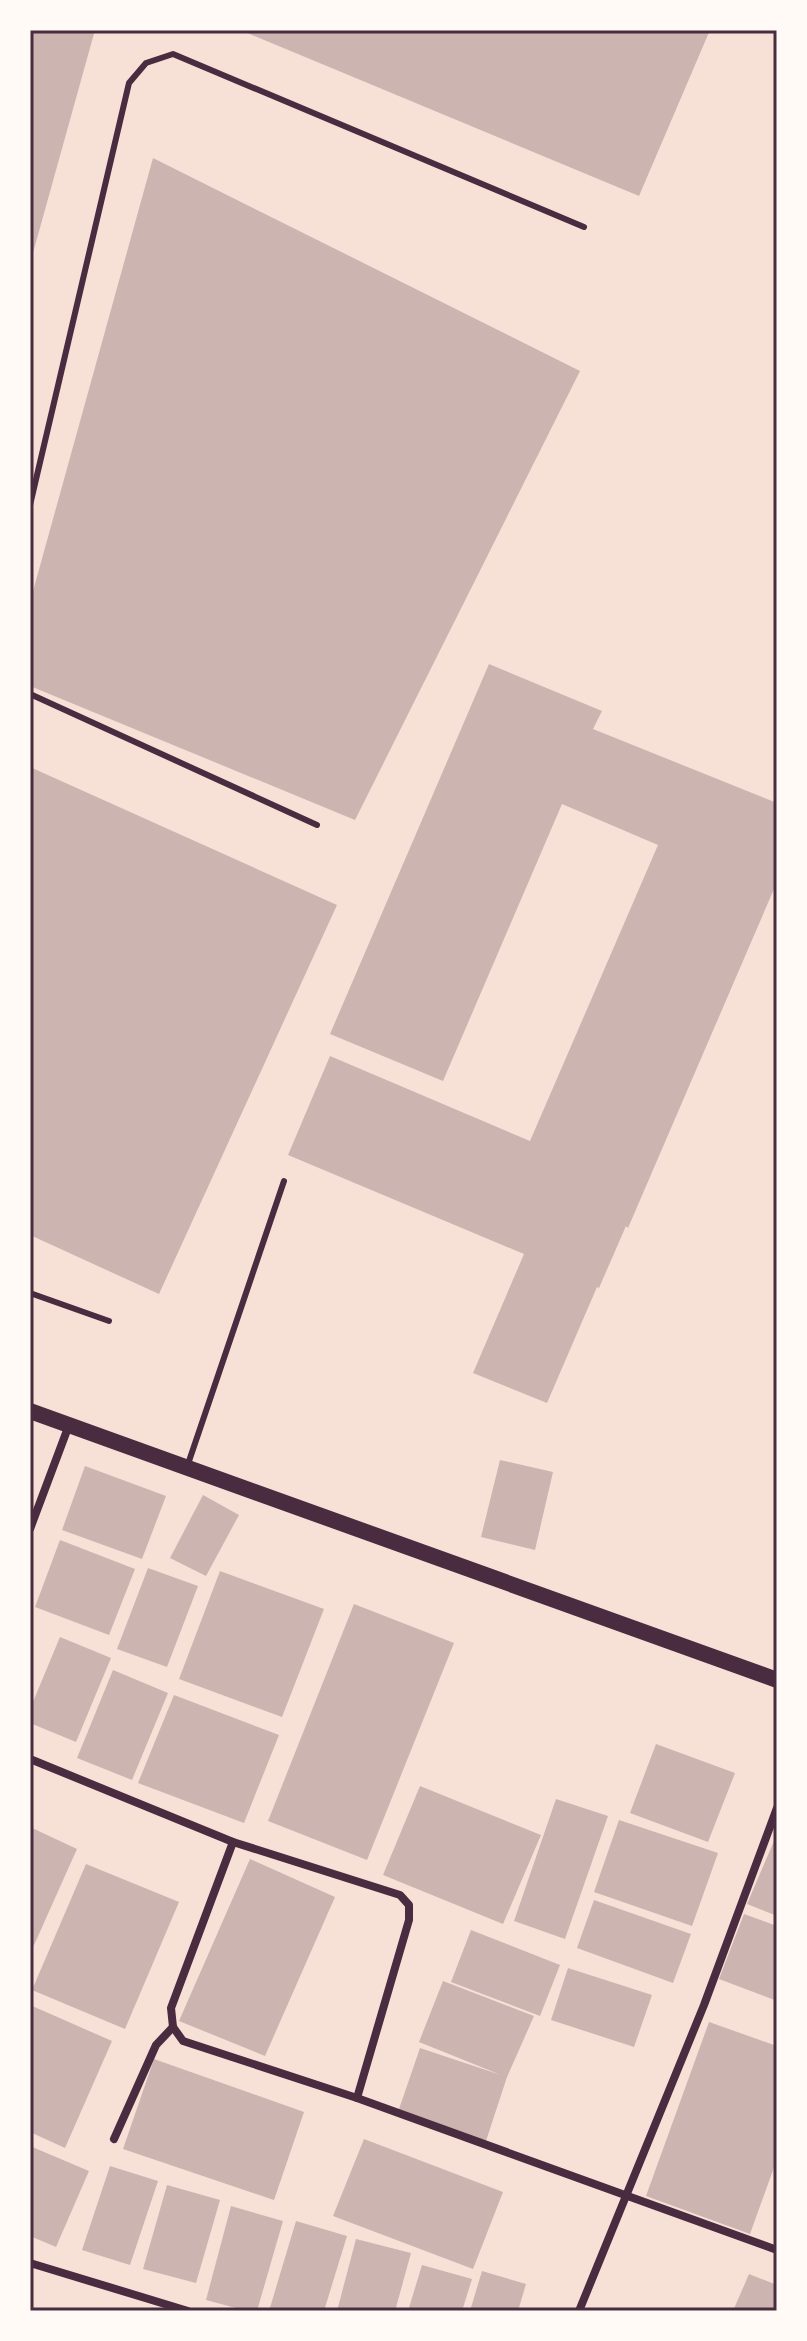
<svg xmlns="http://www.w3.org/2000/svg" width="807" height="2341" font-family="'Titillium Web',sans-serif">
<rect width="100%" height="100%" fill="#f7e1d7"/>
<g fill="#ccb4b1">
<polygon points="30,30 95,30 31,260 30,260"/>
<polygon points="240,30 710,30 639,196"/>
<polygon points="153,158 580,371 355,820 30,686 30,602"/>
<polygon points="489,664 602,711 593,729 777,803 777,882 628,1228 626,1226 599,1288 597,1287 547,1403 473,1373 524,1254 288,1155 330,1056 530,1141 658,845 562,804 443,1081 330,1034"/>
<polygon points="30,767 337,905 159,1294 30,1235"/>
<polygon points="500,1460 553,1472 535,1550 481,1537"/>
<polygon points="85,1466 166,1496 142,1559 62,1530"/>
<polygon points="203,1495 239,1515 206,1576 170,1558"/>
<polygon points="60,1540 135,1569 109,1635 35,1607"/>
<polygon points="148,1568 198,1586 167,1667 117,1649"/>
<polygon points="220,1571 324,1609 282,1717 179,1679"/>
<polygon points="354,1604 454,1643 367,1860 268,1821"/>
<polygon points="60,1637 111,1658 76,1742 30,1723 30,1709"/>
<polygon points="113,1670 168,1693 132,1780 77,1758"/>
<polygon points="174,1695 279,1735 244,1823 138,1783"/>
<polygon points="656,1744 735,1773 708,1842 630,1813"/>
<polygon points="420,1786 541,1835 503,1924 383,1875"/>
<polygon points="556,1799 608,1816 565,1939 514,1921"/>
<polygon points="619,1820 718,1853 692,1926 594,1892"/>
<polygon points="30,1827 77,1849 30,1954"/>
<polygon points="777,1834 777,1916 747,1904"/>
<polygon points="250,1859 335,1897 265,2056 179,2021"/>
<polygon points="86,1864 179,1902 125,2029 32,1990"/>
<polygon points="594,1900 691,1934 673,1983 577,1948"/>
<polygon points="744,1914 777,1926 777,2001 719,1979"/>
<polygon points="471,1930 560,1965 540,2016 451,1982"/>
<polygon points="568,1968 652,1995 634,2047 551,2020"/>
<polygon points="443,1981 534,2016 507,2077 486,2141 398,2112 420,2048 501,2075 419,2042"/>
<polygon points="30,2005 112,2041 65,2148 30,2132"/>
<polygon points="709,2022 777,2046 777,2159 750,2234 646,2196"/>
<polygon points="154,2059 304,2112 274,2200 123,2149"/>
<polygon points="364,2139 503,2192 473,2269 333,2216"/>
<polygon points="30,2146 89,2171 56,2247 30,2236"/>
<polygon points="110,2166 158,2181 130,2265 82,2250"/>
<polygon points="167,2185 220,2200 196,2283 143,2269"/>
<polygon points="231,2206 283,2221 257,2311 247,2311 206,2300"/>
<polygon points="296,2221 347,2236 324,2311 269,2311"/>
<polygon points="356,2239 411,2253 395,2311 337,2311"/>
<polygon points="422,2265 472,2279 462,2311 408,2311"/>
<polygon points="482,2271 526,2284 518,2311 470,2311"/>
<polygon points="749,2274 777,2285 777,2311 733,2311"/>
</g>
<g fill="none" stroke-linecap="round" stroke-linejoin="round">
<g stroke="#4a2c40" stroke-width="6">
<polyline points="30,505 129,83 146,63 173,54 584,227"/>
<polyline points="30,694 317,825"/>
<polyline points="30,1293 109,1321"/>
<polyline points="187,1467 284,1181"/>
</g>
<g stroke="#4a2c40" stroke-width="8">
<polyline points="30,1529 69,1425"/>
<polyline points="30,1759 233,1842 400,1895 409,1905 409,1920 357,2098"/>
<polyline points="233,1842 171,2008 173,2027 183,2041 357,2098 777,2250"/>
<polyline points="114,2139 156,2045 173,2027"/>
<polyline points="30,2263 188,2311"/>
<polyline points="579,2311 704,2005 777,1808"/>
</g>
<polyline stroke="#4a2c40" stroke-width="16" points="30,1411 777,1680"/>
</g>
<rect width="807" height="2341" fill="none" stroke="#fffaf5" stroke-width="64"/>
<rect x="32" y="32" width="743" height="2277" fill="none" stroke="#4a2c40" stroke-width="3"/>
</svg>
